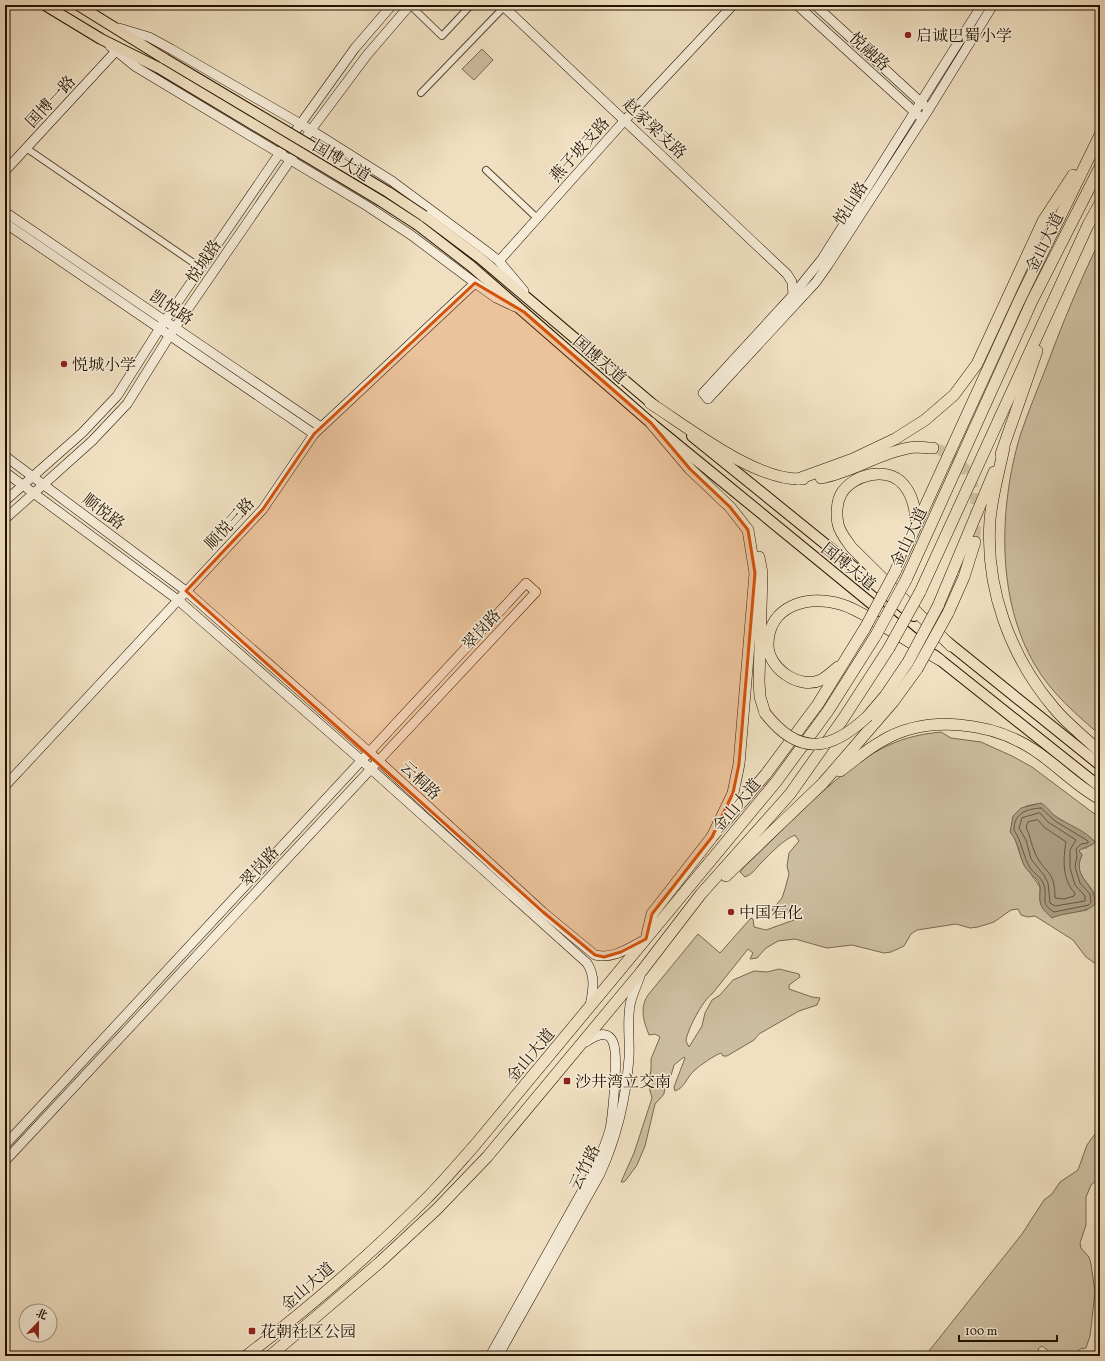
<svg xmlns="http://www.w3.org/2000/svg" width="1105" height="1361" font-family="Vollkorn,'Noto Serif SC',serif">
<rect width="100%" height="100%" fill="#f0e0c1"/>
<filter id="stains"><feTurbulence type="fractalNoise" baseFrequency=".005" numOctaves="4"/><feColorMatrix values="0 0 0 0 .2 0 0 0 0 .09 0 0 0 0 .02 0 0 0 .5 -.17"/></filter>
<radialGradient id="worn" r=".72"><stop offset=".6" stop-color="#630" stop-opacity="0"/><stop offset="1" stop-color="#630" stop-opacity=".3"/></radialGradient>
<g fill="#cdbda0" stroke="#786850" fill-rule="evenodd">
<polygon points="482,49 493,60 474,80 462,69"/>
<path d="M1100,240V735C1076,714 1051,693 1035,665C996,599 999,507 1020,436C1028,412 1038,388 1047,365C1063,322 1080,281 1100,240Z"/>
<path d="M941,732L951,738L981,742L1012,756L1032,767L1100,818V967L1086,957L1073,940L1035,916L1028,917L1021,915L1018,909L1011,910L994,922L978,927L970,928L956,924L917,930L911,934L904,946L891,952L884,953L852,945L827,948L795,939L778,941L766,948L757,958L750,959L753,953L748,949L712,994C703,1000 687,1030 686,1041L689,1047L702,1026L705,1013L712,1000L720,995L733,980L754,971L767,972L779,969L799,974L800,977L789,985V989L812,997L820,998L817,1005L799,1011L759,1034L754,1040L727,1056H723L721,1053C715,1055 700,1065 695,1070C687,1076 685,1088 675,1091L674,1087L685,1058L684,1057L674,1065L670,1079L665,1085L664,1094L655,1104L645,1146L637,1165L626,1180L624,1182H621L634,1153L652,1098L648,1083L651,1070V1059L660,1037L655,1034L649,1035C644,1022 639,1009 648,995L698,934L720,953L751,918L753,919L754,927L766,930L794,920L796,913L790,909L778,915L772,910L782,898L785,889L789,874L787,866L789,853L799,841L795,835C783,840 771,853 761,863C756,868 753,874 745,877L740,872L745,866C784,829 833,775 879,750C899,739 919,734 941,732ZM1036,804L1079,831L1087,848H1082L1079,851L1082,855C1073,873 1086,879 1094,893L1087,910L1061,914L1048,913L1043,908L1040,901V887L1023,863L1014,836L1026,806Z"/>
<polygon points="1100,1127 1100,1177 1091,1185 1086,1197 1086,1225 1080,1243 1081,1248 1089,1257 1091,1264 1095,1292 1090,1336 1086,1348 1080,1349 1073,1356 1055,1356 1042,1346 1038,1349 1042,1356 925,1356 1022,1234 1044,1200 1052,1194 1060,1182 1078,1170 1087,1145"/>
</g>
<path fill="#ab9a7f" stroke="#75644c" d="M1041,803C1048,807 1050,812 1055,816C1068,825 1085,830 1095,842C1090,848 1084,846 1079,851L1082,855C1071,878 1096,883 1095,904C1089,913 1064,912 1052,918C1047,913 1040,908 1040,900C1039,896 1041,891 1040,887C1039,879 1030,874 1025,867C1019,856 1019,842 1010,832L1013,816L1021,808Z"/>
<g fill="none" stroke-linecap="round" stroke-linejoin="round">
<g stroke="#685640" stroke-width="1">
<path d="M1041,808L1055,821L1088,841V843L1081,844L1076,849L1077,856L1075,867L1080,883L1090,894L1091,902L1089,905L1054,912C1039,903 1048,898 1044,885C1041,877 1035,874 1030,868C1023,856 1022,842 1014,830C1014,813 1026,809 1041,808Z"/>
<polygon points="1040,813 1048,822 1076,840 1070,850 1070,868 1075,885 1085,896 1085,901 1055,906 1050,903 1048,883 1044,875 1031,859 1026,840 1019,828 1022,818"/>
<path d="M1038,820L1044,827L1066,842C1063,859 1062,880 1075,893L1074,896L1064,899L1055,898C1055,869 1045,875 1035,853C1031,844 1030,835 1026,827L1028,822Z"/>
</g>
<polyline stroke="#d1c1a4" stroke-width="11" stroke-dasharray="11 5.5" stroke-linecap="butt" points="933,448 949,453 965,469 976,493 975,542"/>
<defs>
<g id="street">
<polyline points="410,5 442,36 471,5"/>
<polyline points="421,93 504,7"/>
<polyline points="26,148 201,268"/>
<polyline points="486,170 537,218"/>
</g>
<g id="secondary">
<polyline points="502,5 787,274 792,282 793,295"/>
<polyline points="797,5 919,116"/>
<polyline points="815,5 925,106"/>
<polyline points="982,5 822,259 793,295 703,393 708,399 816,282 828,265 929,109 993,5"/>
<polyline points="119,28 149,37 171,49 311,130 392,181 485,250 499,261 524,291"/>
<polyline points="110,46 136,67 367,206 411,235 475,283 496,298 515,307"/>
<polyline points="5,171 116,51"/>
<polyline points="5,212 321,427"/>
<polyline points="5,223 314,434"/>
<polyline points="499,261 625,120 733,5"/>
<path d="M5,456L186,591L368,751L543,912L595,955C613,959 627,949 642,941"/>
<path d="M5,472L178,600L361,760L587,963C596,977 593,990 590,1006"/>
<polyline points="5,501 82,433 117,396 160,328 279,154 355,48 392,5"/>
<polyline points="5,519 92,441 127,404 170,335 311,130 367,55 410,5"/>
<polyline points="5,786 263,509 314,434 475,283"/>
<polyline points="5,1145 526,583 536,592 5,1161"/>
<path d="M490,1356L594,1170C600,1157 606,1144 610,1129C613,1113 614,1096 615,1080C616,1058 620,1018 586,1042"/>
<path d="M498,1356L600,1174C617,1137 626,1098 629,1058C630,1040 627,1022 630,1005C632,995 637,985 640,976"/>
</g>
<g id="primary">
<polyline points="45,5 101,39 159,68"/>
<polyline points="78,5 165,59"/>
<polyline points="424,216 480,258 656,407"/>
<polyline points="418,225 471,266 651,423 922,645"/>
<polyline points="692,436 914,616"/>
<polyline points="946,641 1100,765"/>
<polyline points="934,655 1100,787"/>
</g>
<g id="highway">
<path d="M650,403C689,428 757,482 803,479"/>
<polyline points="651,423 690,469 730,507 748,530 755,573 739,764 733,793 712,837"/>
<path d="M1004,448C999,472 992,496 990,520C985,588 1010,656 1054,708C1067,724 1085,737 1100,752"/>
<polyline points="1001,454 1037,351"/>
<path d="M821,478C853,472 883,451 915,447C920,447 927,448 933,448"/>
<polyline points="798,479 853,459 895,439 925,420 954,395 977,364 1043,221 1073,175"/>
<path d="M917,524C915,510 913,495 903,484C887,466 853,474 841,494C837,502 836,514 838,524C840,533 846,540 852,548L951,646"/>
<polyline points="759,557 762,573 759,681 760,697 765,713"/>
<polyline points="895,572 1019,301 1100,135"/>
<polyline points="906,580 1032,301 1100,167"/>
<polyline points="920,592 1088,225 1100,203"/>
<polyline points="938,606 994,472"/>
<polyline points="948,613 964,577 975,542"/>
<path d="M838,667C833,671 827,677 821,680C799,690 768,668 768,645C768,606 808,594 840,604C855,608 869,618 883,626C902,637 921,649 940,660"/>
<polyline points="868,716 885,696 908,662"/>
<path d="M840,771C854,761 867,749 882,741C927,714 992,722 1034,750C1057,765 1076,786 1100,799"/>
<polyline points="726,876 823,783 893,702 917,669"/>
<polyline points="647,935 652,914 712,837 766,774 818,704 865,628"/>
<path d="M246,1356C309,1308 370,1255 426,1199C443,1182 459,1163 475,1145L776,782L828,711L876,635"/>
<polyline points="270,1356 379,1263 437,1209 487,1157 641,972 701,894 790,794 843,719 889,648"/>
</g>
</defs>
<use href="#street" stroke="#574630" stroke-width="8"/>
<use href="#secondary" stroke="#241200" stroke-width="10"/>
<use href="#primary" stroke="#241200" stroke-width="12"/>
<use href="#highway" stroke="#241200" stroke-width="12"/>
<use href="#street" stroke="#f5ebd7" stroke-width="6"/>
<use href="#secondary" stroke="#f5ebd7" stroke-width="9"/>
<use href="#primary" stroke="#f0e0c1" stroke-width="10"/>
<use href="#highway" stroke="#f0e0c1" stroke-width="11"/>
<defs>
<g id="primary-bridge">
<polyline points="165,59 388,192 424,216"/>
<polyline points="159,68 381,201 418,225"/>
</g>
<g id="highway-bridge">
<polyline points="865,628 895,572"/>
<polyline points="876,635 906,580"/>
<polyline points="889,648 920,592"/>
<polyline points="908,662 938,606"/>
<polyline points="917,669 948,613"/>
<path d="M765,713C799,757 831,751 868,716"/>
</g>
</defs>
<use href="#primary-bridge" stroke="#241200" stroke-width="12" stroke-linecap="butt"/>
<use href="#highway-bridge" stroke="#241200" stroke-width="12" stroke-linecap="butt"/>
<use href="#primary-bridge" stroke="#f0e0c1" stroke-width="10"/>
<use href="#highway-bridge" stroke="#f0e0c1" stroke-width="11"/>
</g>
<path fill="#d4520b" fill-opacity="0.2" stroke="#d4520b" stroke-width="3" stroke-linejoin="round" d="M475,283L524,312L651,423L690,469L730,507L748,530L755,573L739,764L733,793L712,837L652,914L646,939L621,952L604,957L595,955L543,912L186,591L263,509L314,434Z"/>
<g fill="#8f2418" stroke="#f5ebd7" stroke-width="1.5">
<circle cx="908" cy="35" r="4"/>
<circle cx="64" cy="364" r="4"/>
<circle cx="731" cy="912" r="4"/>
<rect x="563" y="1077" width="8" height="8" rx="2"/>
<rect x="248" y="1327" width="8" height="8" rx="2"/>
</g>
<g text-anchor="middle" stroke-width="3" stroke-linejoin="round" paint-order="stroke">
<g font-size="16" fill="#241200" stroke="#f5ebd7" text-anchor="start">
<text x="916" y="41">启诚巴蜀小学</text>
<text x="72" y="370">悦城小学</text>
<text x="739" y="918">中国石化</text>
<text x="575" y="1087">沙井湾立交南</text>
<text x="260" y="1337">花朝社区公园</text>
</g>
<g font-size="16" fill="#241200" stroke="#f5ebd7">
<text transform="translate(870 51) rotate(43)" y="6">悦融路</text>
<text transform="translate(50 101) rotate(-47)" y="6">国博一路</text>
<text transform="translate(655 128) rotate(43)" y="6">赵家梁支路</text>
<text transform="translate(579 149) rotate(-48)" y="6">燕子坡支路</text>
<text transform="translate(342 160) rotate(31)" y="6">国博大道</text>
<text transform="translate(850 203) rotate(-57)" y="6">悦山路</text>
<text transform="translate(1044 242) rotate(-64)" y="6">金山大道</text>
<text transform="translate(203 261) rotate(-56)" y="6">悦城路</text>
<text transform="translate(172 307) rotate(34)" y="6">凯悦路</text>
<text transform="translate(600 359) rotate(41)" y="6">国博大道</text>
<text transform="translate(104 511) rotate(37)" y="6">顺悦路</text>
<text transform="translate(229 523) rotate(-47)" y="6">顺悦三路</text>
<text transform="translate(908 537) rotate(-65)" y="6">金山大道</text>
<text transform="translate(849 566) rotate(39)" y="6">国博大道</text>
<text transform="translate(481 629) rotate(-47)" y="6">翠岗路</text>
<text transform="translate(421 780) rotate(43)" y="6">云桐路</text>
<text transform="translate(736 805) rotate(-50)" y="6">金山大道</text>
<text transform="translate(259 866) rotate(-47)" y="6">翠岗路</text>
<text transform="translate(530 1055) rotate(-50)" y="6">金山大道</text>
<text transform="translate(584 1167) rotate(-64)" y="6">云竹路</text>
<text transform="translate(307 1286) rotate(-41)" y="6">金山大道</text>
</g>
</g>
<rect width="1105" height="1361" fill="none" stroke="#f0e0c1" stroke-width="20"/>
<rect x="6" y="6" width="1093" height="1349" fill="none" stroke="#241200" stroke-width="2"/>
<rect x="10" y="10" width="1085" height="1341" fill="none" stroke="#241200"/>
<g transform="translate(38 1323) rotate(22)"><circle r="19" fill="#f5ebd7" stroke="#a19481"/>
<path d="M0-3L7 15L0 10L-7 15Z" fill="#8f2418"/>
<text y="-6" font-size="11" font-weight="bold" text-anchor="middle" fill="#241200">北</text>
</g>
<path d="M959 1335v6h98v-6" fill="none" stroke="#241200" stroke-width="2"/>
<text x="965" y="1335" font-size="12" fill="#241200" stroke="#f5ebd7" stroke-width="3" paint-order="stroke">100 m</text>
<rect width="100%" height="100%" filter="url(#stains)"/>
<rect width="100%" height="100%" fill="url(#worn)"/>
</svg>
